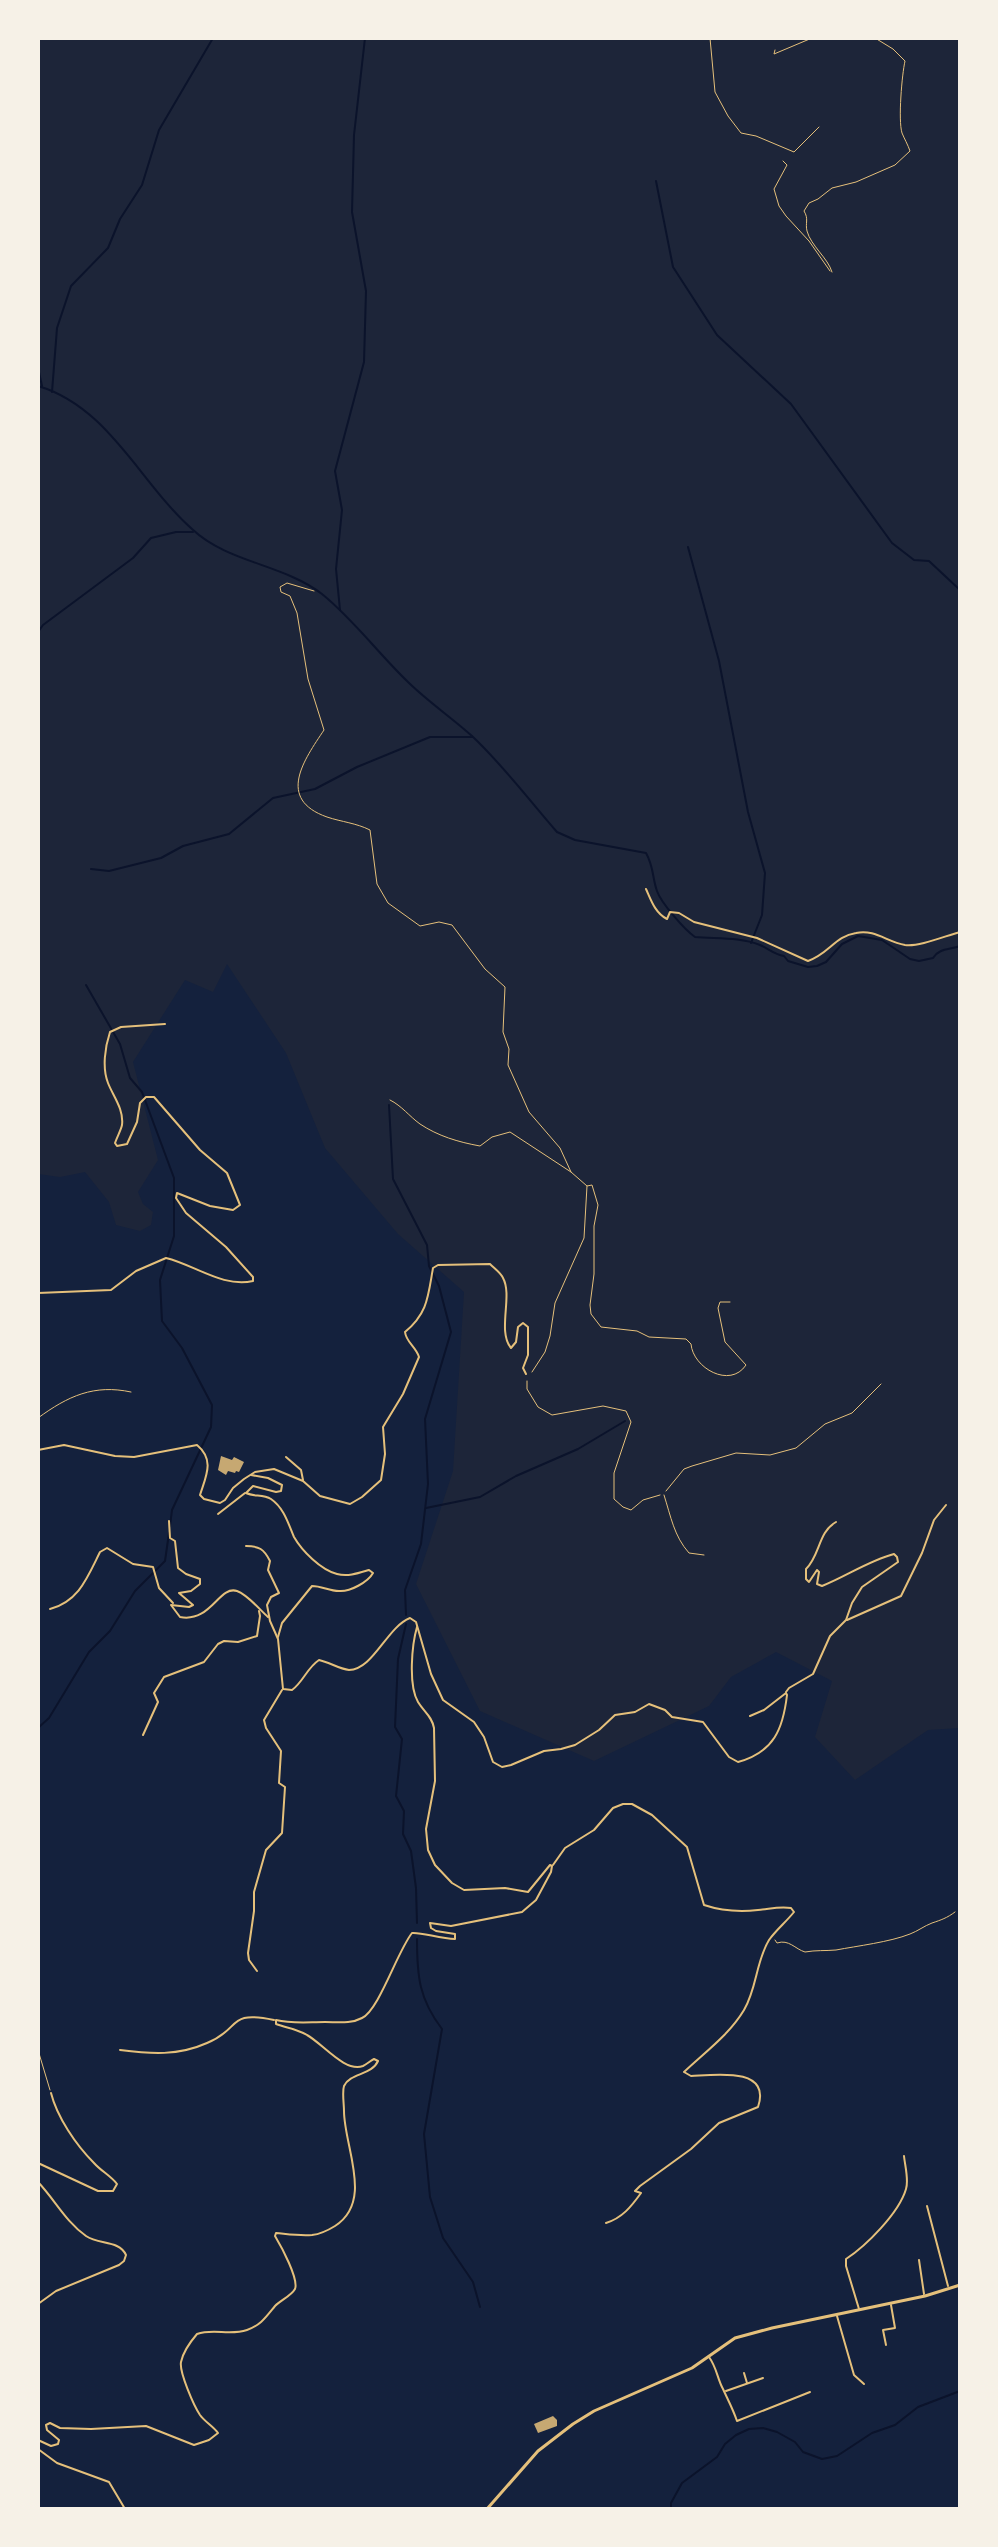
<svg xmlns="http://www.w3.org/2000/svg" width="998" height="2547" font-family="Quicksand,sans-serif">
<rect width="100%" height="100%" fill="#14213d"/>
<polygon fill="#1d2539" points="38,38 960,38 960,1728 928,1730 855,1780 815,1737 832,1681 776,1652 731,1677 709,1706 594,1761 480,1711 416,1584 453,1471 464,1292 398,1234 325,1148 286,1053 227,964 213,992 185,980 133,1062 158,1160 138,1192 143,1204 153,1212 151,1225 140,1231 116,1225 109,1202 85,1172 60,1177 38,1174"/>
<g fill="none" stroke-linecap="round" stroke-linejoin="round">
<g stroke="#0b132b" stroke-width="2">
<polyline points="656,181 673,267 717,335 791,404 892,543 914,560 929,561 960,590"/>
<polyline points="38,368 42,386"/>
<path d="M38,386C109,407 140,483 192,529C228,563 283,564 322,594C353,619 378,653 407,681C427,701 451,717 472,736C503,765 529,800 557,832L575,840L646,853C654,867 652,877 657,891C661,903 685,930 695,937C717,939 739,937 760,945C769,949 774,954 784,956L788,961L808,967L817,966L826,962L842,944L858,936L882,940L910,959L919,961L933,958C939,948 950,950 960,946"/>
<polyline points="52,392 57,328 71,286 108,248 120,219 142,185 159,130 213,38"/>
<polyline points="688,547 719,661 748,812 765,873 762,915 751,943"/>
<polyline points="340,610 336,569 342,510 335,471 364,362 366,291 352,212 354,135 365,38"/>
<polyline points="38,632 43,625 133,558 151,538 176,532 193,532"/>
<polyline points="91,869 109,871 161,858 183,846 229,834 273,798 315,789 357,767 430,737 472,737"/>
<polyline points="86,985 120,1044 130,1078 142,1092 174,1178 174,1236 160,1280 162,1321 182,1348 212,1405 211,1427 172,1510 170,1526"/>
<polyline points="389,1105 393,1179 427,1245 429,1266 439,1286 451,1332 425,1419 428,1484 421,1544 405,1590 406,1615"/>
<polyline points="426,1508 480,1497 516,1476 578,1449 625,1421"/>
<polyline points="406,1624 398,1659 395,1727 402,1739 396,1796 404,1811 403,1834 411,1851 416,1888 417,1923"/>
<polyline points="38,1728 49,1718 89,1652 110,1631 135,1591 165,1561 169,1533"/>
<path d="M417,1939C417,1976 419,1999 442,2029L424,2134L430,2197L443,2238L473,2282L480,2307"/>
<polyline points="671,2509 671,2503 682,2483 717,2457 725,2444 736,2435 749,2429 763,2428 777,2432 795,2442 803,2452 822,2459 837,2456 872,2433 895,2425 918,2407 960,2391"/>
</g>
</g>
<g fill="#c6a872">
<polygon points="221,1456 232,1460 234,1457 244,1462 239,1472 236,1471 235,1473 228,1471 226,1475 218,1470"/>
<polygon points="553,2416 557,2420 557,2426 538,2433 534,2424"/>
</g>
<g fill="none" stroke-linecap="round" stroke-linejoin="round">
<g stroke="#e5c07b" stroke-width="1">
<polyline points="710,38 715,92 728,116 741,133 756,136 794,152 819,127"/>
<polyline points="775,50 774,54 812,38"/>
<polyline points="783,161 787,165 774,189 779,206 786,216 809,241 830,271"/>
<path d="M832,272C828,258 811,246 807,231C805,223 809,219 804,211L809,203L818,199L832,188L856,182L895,165L910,151C908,145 904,138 902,133C898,120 902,74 905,61L893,49L875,38"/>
<path d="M314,591L287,583L280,587L281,592L290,596L297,613L308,679L324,730C304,760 276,799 327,817C342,822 356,823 370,830L377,884L388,903L420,926L439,922L452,925L485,969L505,987L503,1032L509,1049L508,1065L529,1112L560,1148L571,1172"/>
<path d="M390,1100C402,1106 409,1116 420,1124C438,1136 458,1142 480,1146L492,1137L510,1132L571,1172L587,1186L592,1185L598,1205L594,1226V1274L590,1305L591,1314L601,1327L637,1331L649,1337L686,1339L691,1344C693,1368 730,1389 746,1365L725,1342L718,1308L720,1302H730"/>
<polyline points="532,1372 545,1352 550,1336 555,1303 584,1238 587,1186"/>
<polyline points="527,1381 527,1389 538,1407 552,1415 603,1406 626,1411 631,1422 614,1473 614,1499 623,1507 631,1510 643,1500 660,1495"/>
<path d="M38,1418C68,1396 94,1384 131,1392"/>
<polyline points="666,1491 684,1469 692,1466 736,1453 770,1455 796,1448 825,1424 852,1413 881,1384"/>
<path d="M775,1940L777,1943C789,1939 795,1949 805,1952C816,1950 825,1951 836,1950C857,1946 890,1942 910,1934C918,1931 924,1926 932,1923C941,1920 947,1918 955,1912"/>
</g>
<g stroke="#e5c07b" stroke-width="1">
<path d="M664,1495C671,1517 674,1536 689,1553L704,1555"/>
<polyline points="38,2050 50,2090"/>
</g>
<g stroke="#e5c07b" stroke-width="2">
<path d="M646,889C651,900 655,913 667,919L670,912L679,913L694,922L757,938L808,961C829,954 835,936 856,933C875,929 887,942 905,945C919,947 945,936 960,932"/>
<path d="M38,1293L111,1290L136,1271L166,1258C195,1265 223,1288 253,1281V1277L226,1247L186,1213L176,1198L177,1193L210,1206L233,1210L240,1205L227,1173L200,1150L154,1097H146L140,1103L137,1122L127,1144L117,1146L115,1143C117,1137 121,1130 122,1125C124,1109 113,1096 108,1083C102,1068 105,1047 110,1032L121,1027L165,1024"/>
<path d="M38,1450L64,1445L115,1456L134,1457L197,1445C215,1460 206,1476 200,1495L204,1499L220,1503L225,1500L233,1488L244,1479L255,1472L274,1469L303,1481L320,1496L350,1504L362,1497L381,1480L385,1454L383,1427L403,1394L419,1357C416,1347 406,1342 405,1332C428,1313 428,1296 433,1268L438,1265L490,1264C494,1268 501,1273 503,1278C513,1296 497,1331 511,1348L516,1342L518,1327L523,1323L528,1327V1355L523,1368L526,1374"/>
<polyline points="286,1457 301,1470 303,1480"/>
<path d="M251,1475L268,1478L282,1485L281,1491L276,1492L253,1486L246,1493C254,1497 263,1494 271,1499C284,1508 288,1523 294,1537C302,1551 321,1570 337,1574C348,1577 359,1573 369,1570L373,1573C368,1582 350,1592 339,1591C329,1591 322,1586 312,1586L282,1623L278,1637"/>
<polyline points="218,1514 245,1493"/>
<path d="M169,1521L170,1538L175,1541L178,1568L186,1574L200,1579V1584L191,1591L179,1593L193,1605L189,1607L171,1605L180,1617C211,1623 219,1585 237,1591C248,1595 259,1609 268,1617"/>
<path d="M246,1546C259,1546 264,1549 270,1561L268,1570L279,1593L271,1597L267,1605L270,1621L278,1639L283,1689L292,1690C303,1682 307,1668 319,1660C329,1662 339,1669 349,1670C373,1670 387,1627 410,1618L416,1622L431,1674L443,1700L474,1722L484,1737L493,1762L502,1767L511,1765L544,1751L561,1749L575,1745L599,1730L615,1715L635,1712L649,1704L665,1710L672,1717L703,1722L729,1757L738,1762C774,1752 783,1729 787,1695L786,1693L764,1710L750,1716"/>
<path d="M50,1609C79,1601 87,1578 100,1552L107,1548L133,1564L153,1567L159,1588L173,1603"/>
<polyline points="847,1620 901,1596 922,1553 934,1520 946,1505"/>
<path d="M786,1692L789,1688L813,1674L830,1636L846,1620L852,1603L862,1587L898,1562L897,1557L894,1554C868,1561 847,1576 822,1586L817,1584L819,1572L817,1570L809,1582L806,1579V1569C820,1556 818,1532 836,1522"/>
<polyline points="143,1735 158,1702 154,1693 164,1677 204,1662 218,1644 224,1641 238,1642 257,1636 260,1616 259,1611"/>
<path d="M553,1865L565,1848L594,1830L613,1808L623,1804H632L652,1815L687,1847L704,1905C722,1911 740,1912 758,1910C770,1909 779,1906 791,1908L794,1912C786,1922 776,1930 769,1940C756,1961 757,1988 744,2010C729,2035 705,2052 684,2072L691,2076C713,2075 772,2066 758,2107L719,2123L691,2149L640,2186L635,2191L641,2193C631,2207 622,2218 606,2223"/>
<polyline points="257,1971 249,1960 248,1953 254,1911 254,1892 266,1850 282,1833 285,1787 279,1783 281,1751 266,1728 264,1720 282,1690"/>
<path d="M120,2050C151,2054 178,2056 207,2043C242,2029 226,2010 274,2020"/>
<path d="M38,2163L98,2191H113L117,2184C111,2176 101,2171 94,2163C76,2145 57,2117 51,2093"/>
<path d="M38,2182C55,2200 66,2222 86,2236C99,2245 119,2240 126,2255L124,2261L119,2265L56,2291L38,2304"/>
<polyline points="927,2206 948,2286"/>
<polyline points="919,2260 924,2294"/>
<path d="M859,2309L846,2266V2259C866,2246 899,2213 906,2189C909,2180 905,2166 904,2156"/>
<polyline points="837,2316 854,2375 864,2384"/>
<polyline points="886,2345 883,2330 895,2328 891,2305"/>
<path d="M709,2357C717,2368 717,2378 723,2389C728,2400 733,2409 737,2421L810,2392"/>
<polyline points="744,2373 747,2383"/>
<polyline points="726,2391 763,2378"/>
<path d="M38,2440L51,2446L58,2444L59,2440L47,2430L46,2425L50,2423L60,2428L91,2429L146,2426L194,2445L209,2440L218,2433C213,2426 205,2422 200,2415C194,2406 179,2372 181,2362C183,2352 191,2341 197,2334C214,2328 229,2336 247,2330C261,2325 266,2317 275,2306C281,2300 291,2296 295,2289C299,2279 281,2246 275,2236L276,2233C287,2234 299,2236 312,2235C321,2234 327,2231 335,2226C374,2201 344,2147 344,2111C344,2104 342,2092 344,2086C350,2073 372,2075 378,2061L374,2059C370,2061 367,2064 363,2066C345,2073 322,2043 307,2035C297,2029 287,2028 276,2024V2020C292,2024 308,2022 325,2022C338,2022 351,2024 362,2018C379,2010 397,1952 412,1933C422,1932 440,1939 455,1939V1934L436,1931L431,1928L430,1923L451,1926L522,1912L536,1900L551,1872L552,1866L550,1865L528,1892L505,1888L464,1890L452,1883L435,1865L428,1850L426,1829L435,1781L434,1728C432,1716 424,1712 418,1702C408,1685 412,1644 417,1627"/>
<polyline points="38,2449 57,2463 109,2482 125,2509"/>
<polyline points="90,2509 111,2509"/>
<polyline points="643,2509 644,2508"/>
</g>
<polyline stroke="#e5c07b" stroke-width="3" points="487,2509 538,2451 573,2424 594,2411 692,2368 735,2338 772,2328 925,2296 960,2285"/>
</g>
<rect width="998" height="2547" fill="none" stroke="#f6f1e7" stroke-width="80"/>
</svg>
